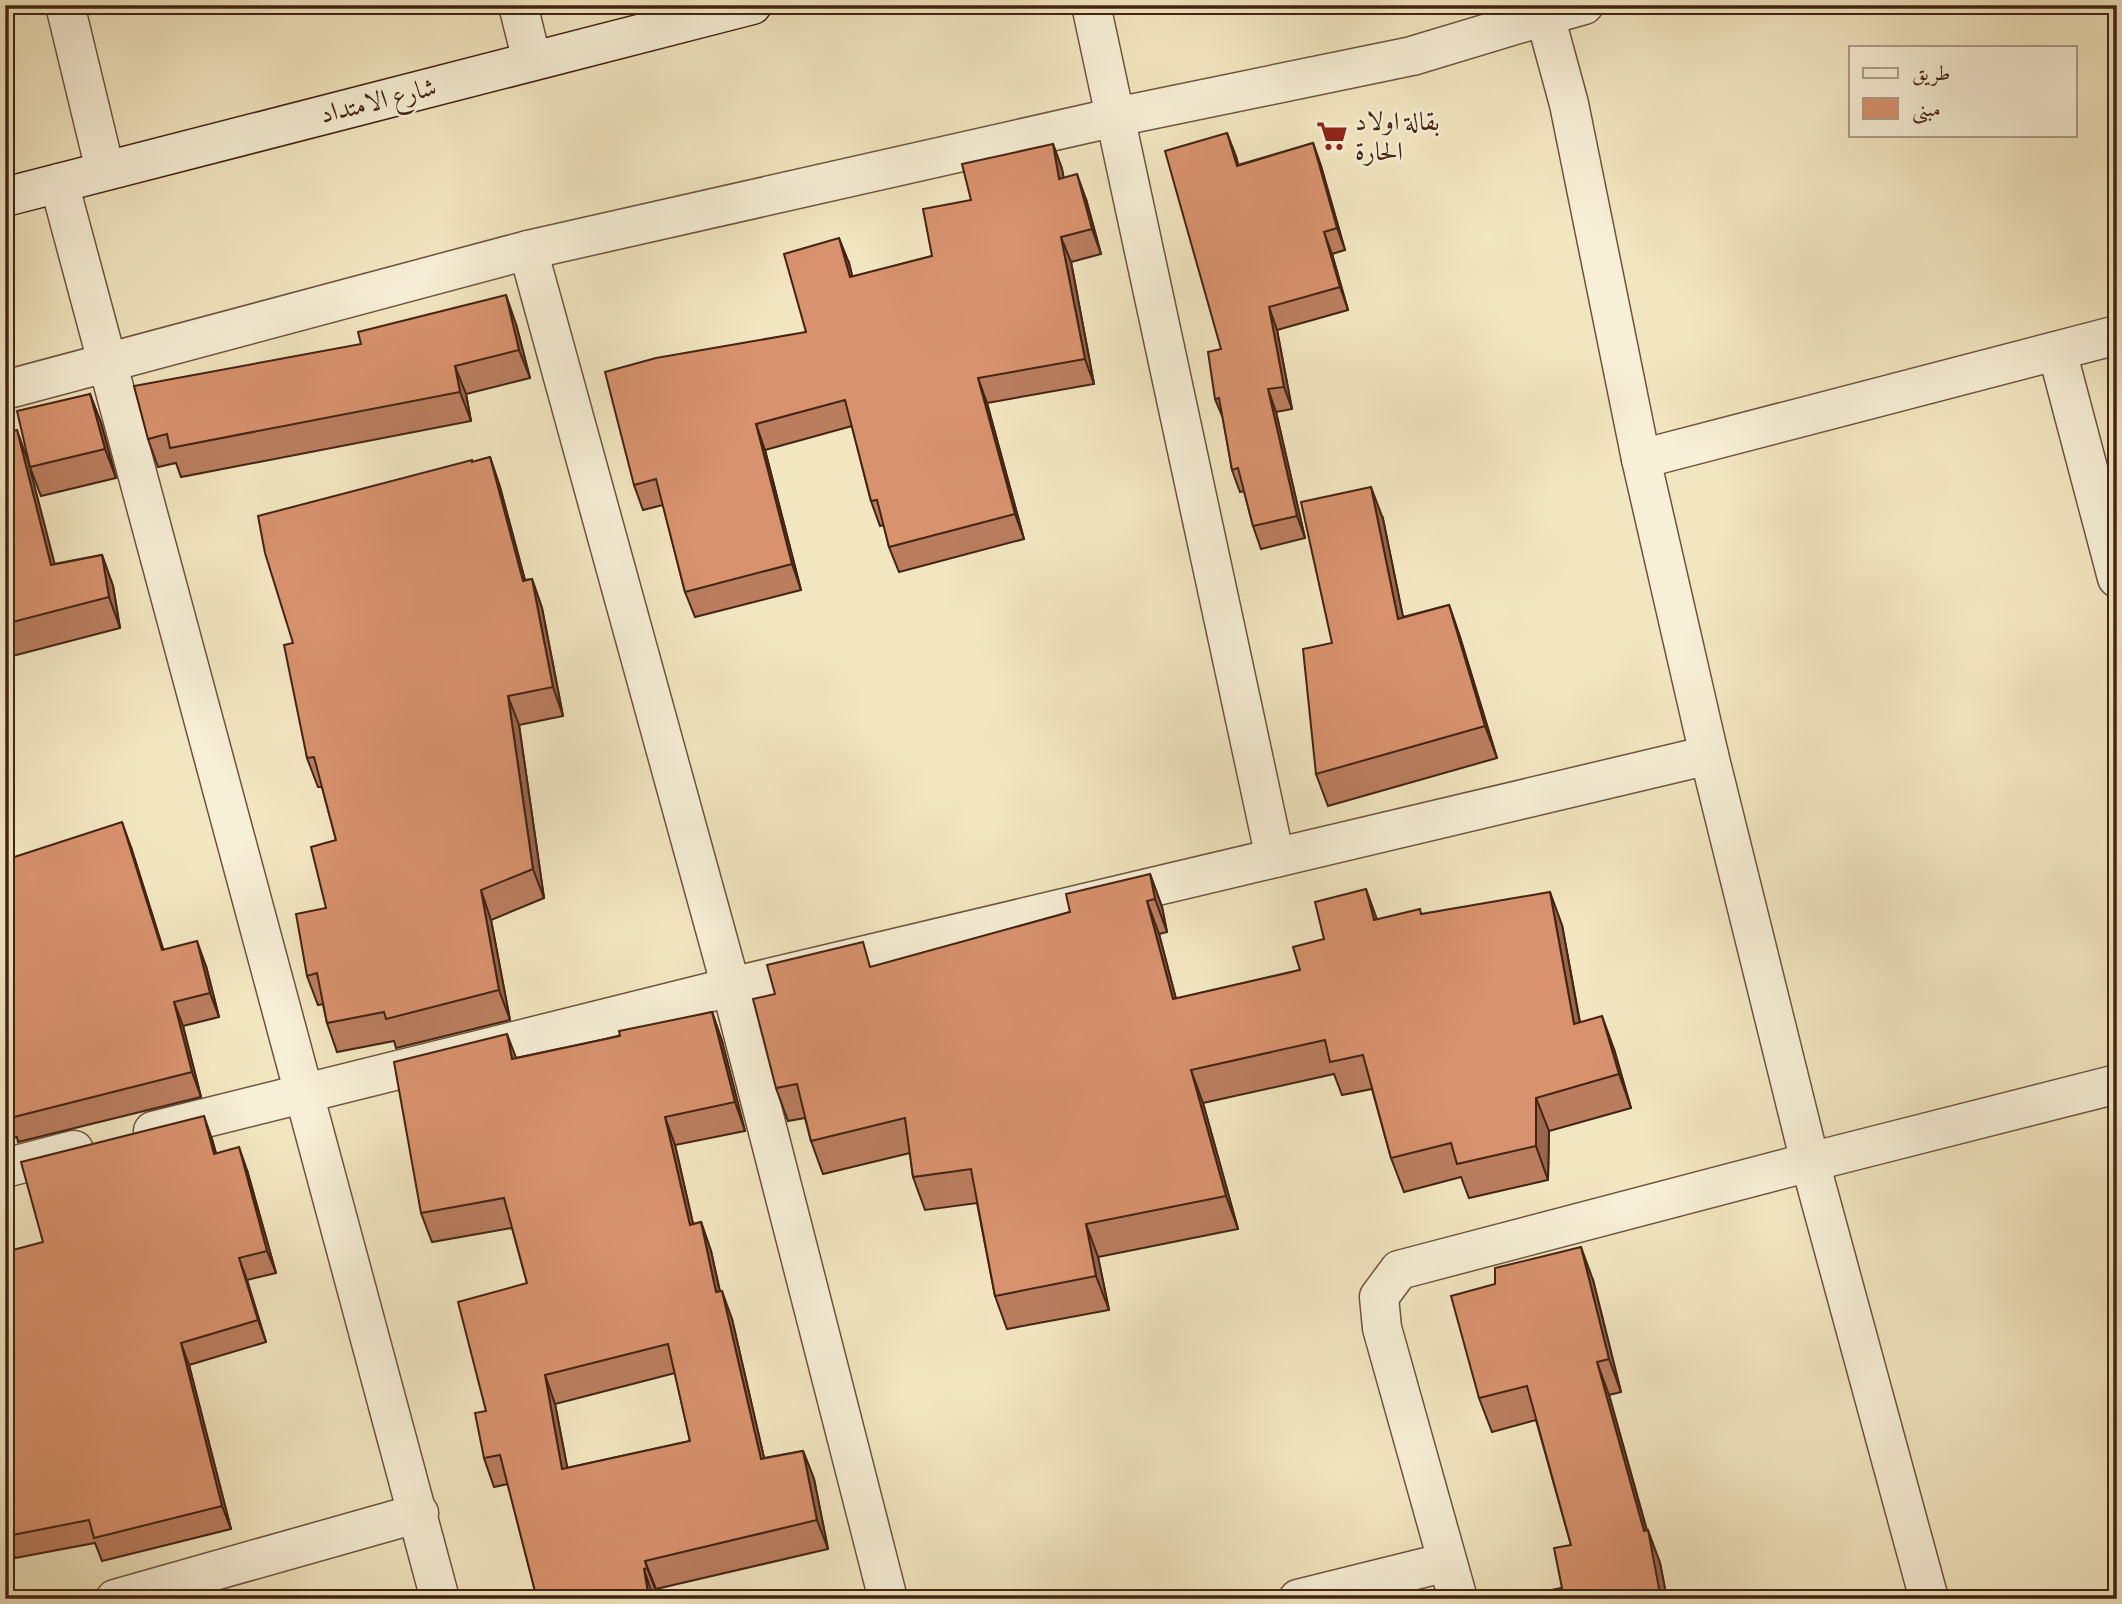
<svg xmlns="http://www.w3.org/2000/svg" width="2122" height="1604" font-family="'Libre Bodoni',Amiri,serif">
<rect width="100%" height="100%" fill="#f2e6c0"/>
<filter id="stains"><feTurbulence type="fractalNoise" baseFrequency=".00286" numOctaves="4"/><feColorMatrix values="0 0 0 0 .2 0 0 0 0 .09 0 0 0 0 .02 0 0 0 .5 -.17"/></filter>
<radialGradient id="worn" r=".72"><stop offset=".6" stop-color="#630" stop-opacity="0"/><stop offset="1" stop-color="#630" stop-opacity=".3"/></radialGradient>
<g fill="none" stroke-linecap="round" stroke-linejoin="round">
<defs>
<g id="street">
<polyline points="65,5 105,170"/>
<polyline points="518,5 532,61"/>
<polyline points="1091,5 1275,858"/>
<polyline points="1542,5 1545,16 1584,5"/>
<polyline points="59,183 440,1599"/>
<polyline points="528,250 731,987 888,1599"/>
<polyline points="2057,351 2117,578"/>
<polyline points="5,390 528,250 1116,117 1412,56 1545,16 1569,104 1641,459 1709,755 1810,1162 1929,1599"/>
<polyline points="1641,459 2117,335"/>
<polyline points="153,1131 731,987 1709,755"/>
<polyline points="5,1168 74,1150"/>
<polyline points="115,1599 419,1513"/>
<polyline points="1298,1599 1447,1562"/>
<polyline points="1458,1599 1382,1328 1379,1297 1399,1270 1810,1162 2117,1084"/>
</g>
<polyline id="secondary" points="5,197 752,5"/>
</defs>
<use href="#street" stroke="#6e543e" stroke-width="41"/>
<use href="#secondary" stroke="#422413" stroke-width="41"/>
<use href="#street" stroke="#f7efd6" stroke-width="38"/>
<use href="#secondary" stroke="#f7efd6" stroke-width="38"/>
</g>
<g fill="#ba7e5f" stroke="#422413" stroke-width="2" fill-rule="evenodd">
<polygon points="1227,133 1238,165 1313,143 1321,166 1345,250 1332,254 1348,310 1277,330 1292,409 1276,412 1305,538 1261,549 1253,526 1244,491 1240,492 1232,470 1223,418 1215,399 1221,349"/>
<polygon points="1053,144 1062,169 1063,178 1086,199 1101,254 1071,262 1094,384 987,403 1024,539 899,572 889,547 884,525 880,526 871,501 852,426 765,450 801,590 695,617 685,592 663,505 643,510 634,485 806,332 849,263 852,277 932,256 971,200"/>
<polygon points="516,324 530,378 466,394 471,421 181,477 176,463 158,467 148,439"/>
<polygon points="90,394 101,423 116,478 41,496 30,467"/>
<polygon points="5,433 28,461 54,564 102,555 113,586 120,628 5,658"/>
<polygon points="490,457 500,487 525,580 532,579 542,608 563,716 519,725 544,898 491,920 510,1020 396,1048 394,1041 337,1052 327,1023 323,1004 318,1005 307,976 326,908 336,840 322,787 318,787 307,758 293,643 473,462"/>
<polygon points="1383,519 1403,617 1449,605 1460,637 1497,758 1328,806 1316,774 1332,643"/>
<polygon points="131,847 163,949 206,966 219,1017 183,1026 201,1097 18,1142 17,1137 5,1140 5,860"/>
<polygon points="1150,874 1162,907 1167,932 1159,934 1176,999 1300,970 1324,939 1377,920 1422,914 1562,925 1580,1022 1614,1049 1631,1108 1549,1131 1548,1180 1469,1198 1461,1177 1404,1192 1391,1158 1372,1089 1342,1095 1334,1074 1203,1103 1238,1229 1098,1257 1109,1310 1007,1329 995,1296 977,1203 925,1210 913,1177 910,1153 823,1174 811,1141 805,1118 788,1121 776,1088 775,994 872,967 1070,912"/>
<path d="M712,1012L722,1041L745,1131L675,1145L693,1224L701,1222L711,1251L720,1291L732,1319L764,1458L803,1451L814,1479L828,1549L656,1589L658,1597L654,1598V1599H537L508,1484L494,1487L484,1458L486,1411L527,1283L512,1228L432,1242L421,1213L516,1058L620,1036ZM675,1373L690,1441L567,1468L555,1404Z"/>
<polygon points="212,1139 216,1153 247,1170 276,1273 247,1280 266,1342 189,1365 231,1529 102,1561 95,1543 15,1558 7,1536 43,1242"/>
<polygon points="1593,1280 1621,1392 1609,1395 1647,1530 1660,1563 1667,1599 1519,1599 1562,1588 1571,1545 1536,1420 1492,1432 1479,1398"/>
</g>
<g fill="#97664d" stroke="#422413" stroke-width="2">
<polygon points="1227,133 1236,156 1245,188 1237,166"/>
<polygon points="1313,143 1321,166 1345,250 1337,228"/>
<polygon points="1053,144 1062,169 1069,204 1059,179"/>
<polygon points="1077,174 1086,199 1101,254 1092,229"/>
<polygon points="1324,232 1332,254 1348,310 1340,287"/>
<polygon points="1061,237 1071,262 1094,384 1085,359"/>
<polygon points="839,238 849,263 859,302 850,277"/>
<polygon points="506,295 516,324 530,378 519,350"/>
<polygon points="1269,307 1277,330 1292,409 1284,387"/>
<polygon points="455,366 466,394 471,421 460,392"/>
<polygon points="978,378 987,403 1024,539 1015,514"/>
<polygon points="1268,389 1276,412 1305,538 1297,516"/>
<polygon points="90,394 101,423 116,478 105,449"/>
<polygon points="756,424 765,450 801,590 792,564"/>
<polygon points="17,430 28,461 63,596 51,565"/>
<polygon points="490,457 500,487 533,610 523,581"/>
<polygon points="1371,487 1383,519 1410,651 1398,619"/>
<polygon points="102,555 113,586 120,628 109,597"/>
<polygon points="532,579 542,608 563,716 553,687"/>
<polygon points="1449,605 1460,637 1497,758 1485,726"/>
<polygon points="508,696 519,725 544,898 533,869"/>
<polygon points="122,822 131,847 171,974 162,950"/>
<polygon points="1150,874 1162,907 1167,932 1155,899"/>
<polygon points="1366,889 1378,922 1374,920"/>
<polygon points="481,890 491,920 510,1020 499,990"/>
<polygon points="1550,892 1562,925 1586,1057 1574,1024"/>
<polygon points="1147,901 1159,934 1185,1033 1173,999"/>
<polygon points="197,941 206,966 219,1017 210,993"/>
<polygon points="174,1002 183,1026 201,1097 192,1072"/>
<polygon points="712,1012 722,1041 745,1131 735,1102"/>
<polygon points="1602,1016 1614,1049 1631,1108 1619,1074"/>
<polygon points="507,1034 518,1063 512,1059"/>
<polygon points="1191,1070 1203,1103 1238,1229 1226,1196"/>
<polygon points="1536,1098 1549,1131 1548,1180 1536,1146"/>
<polygon points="204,1116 212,1139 222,1177 214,1154"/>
<polygon points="665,1117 675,1145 700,1254 690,1225"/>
<polygon points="239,1147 247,1170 276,1273 267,1251"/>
<polygon points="701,1222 711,1251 726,1321 716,1292"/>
<polygon points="1086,1224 1098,1257 1109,1310 1096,1276"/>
<polygon points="1581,1247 1593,1280 1621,1392 1609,1359"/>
<polygon points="239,1258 247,1280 266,1342 258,1320"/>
<polygon points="722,1291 732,1319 771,1488 761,1459"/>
<polygon points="181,1343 189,1365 231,1529 222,1506"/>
<polygon points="1597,1362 1609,1395 1652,1550 1648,1530 1660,1563 1667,1599 1661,1599 1644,1531"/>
<polygon points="545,1375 555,1404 573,1497 562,1469"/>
<polygon points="803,1451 814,1479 828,1549 817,1520"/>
<polygon points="645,1561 656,1589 658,1597 647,1568"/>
<polygon points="644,1569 654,1599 649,1599"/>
</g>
<g fill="#d8926e" stroke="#422413" stroke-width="2" fill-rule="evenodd">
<polygon points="1227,133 1237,166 1313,143 1337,228 1324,232 1340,287 1269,307 1284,387 1268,389 1297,516 1253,526 1238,468 1232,470 1219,398 1215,399 1208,352 1221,349 1165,151"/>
<polygon points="1053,144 1059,179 1077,174 1092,229 1061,237 1085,359 978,378 1015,514 889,547 877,500 871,501 845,400 756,424 792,564 685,592 656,479 634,485 605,372 656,358 806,332 784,254 839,238 850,277 932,256 923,209 971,200 962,164"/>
<polygon points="506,295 519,350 455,366 460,392 170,448 167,434 148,439 134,386 361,344 358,332"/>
<polygon points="90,394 105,449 30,467 17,411"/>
<polygon points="17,430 51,565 102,555 109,597 5,624 5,433"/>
<polygon points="490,457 523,581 532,579 553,687 508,696 533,869 481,890 499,990 386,1019 384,1012 327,1023 317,973 307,976 296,914 326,908 311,847 336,840 314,757 307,758 284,645 293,643 265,553 258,516 472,460 472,462"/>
<polygon points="1371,487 1398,619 1449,605 1485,726 1316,774 1303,649 1332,643 1301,502"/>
<polygon points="122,822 162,950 197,941 210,993 174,1002 192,1072 10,1118 8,1112 5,1113 5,860"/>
<polygon points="1150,874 1155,899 1147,901 1173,999 1300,970 1293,947 1324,939 1315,902 1366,889 1374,920 1420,909 1421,914 1550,892 1574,1024 1602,1016 1619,1074 1536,1098 1536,1146 1457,1164 1451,1143 1391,1158 1363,1055 1330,1062 1325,1040 1191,1070 1226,1196 1086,1224 1096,1276 995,1296 971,1169 913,1177 905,1118 811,1141 797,1084 776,1088 753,999 775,994 767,965 863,942 870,967 1070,912 1066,894"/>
<path d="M712,1012L735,1102L665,1117L690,1225L701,1222L716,1292L722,1291L761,1459L803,1451L817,1520L645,1561L647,1568L644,1569L649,1599H537L500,1455L484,1458L475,1413L486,1411L458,1302L527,1283L504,1198L421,1213L394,1062L507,1034L512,1059L620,1036L619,1031ZM668,1344L690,1441L562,1469L545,1375Z"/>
<polygon points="204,1116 214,1154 239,1147 267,1251 239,1258 258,1320 181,1343 222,1506 94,1538 89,1520 7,1536 5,1526 5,1252 43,1242 21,1162"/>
<polygon points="1581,1247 1609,1359 1597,1362 1644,1531 1648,1530 1661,1599 1519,1599 1518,1596 1562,1588 1554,1548 1571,1545 1527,1386 1479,1398 1451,1296 1495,1284 1495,1268"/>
</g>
<defs>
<symbol id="supermarket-bare" viewBox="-9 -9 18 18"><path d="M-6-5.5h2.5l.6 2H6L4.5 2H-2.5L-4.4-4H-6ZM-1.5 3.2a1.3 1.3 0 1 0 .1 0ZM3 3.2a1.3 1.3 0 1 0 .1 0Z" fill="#8f2418" stroke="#f7efd6" stroke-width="2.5" paint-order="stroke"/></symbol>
</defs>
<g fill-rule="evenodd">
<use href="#supermarket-bare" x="1310" y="114" width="44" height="44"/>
</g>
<g text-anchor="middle" stroke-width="5" stroke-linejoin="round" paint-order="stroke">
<g font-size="26" fill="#422413" stroke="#f7efd6">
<text transform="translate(378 100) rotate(-14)" y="9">شارع الامتداد</text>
</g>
<g font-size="26" fill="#422413" stroke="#f7efd6" text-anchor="start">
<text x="1355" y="130">بقالة اولاد<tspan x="1355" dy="30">الحارة</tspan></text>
</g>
</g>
<rect width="2122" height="1604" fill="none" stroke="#f2e6c0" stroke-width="28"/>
<rect x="7" y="7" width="2108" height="1590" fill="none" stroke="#422413" stroke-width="3.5"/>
<rect x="14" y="14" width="2094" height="1576" fill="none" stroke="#422413" stroke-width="2"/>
<rect x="1849" y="46" width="228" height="91" fill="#f7efd6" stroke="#af9e88" stroke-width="2"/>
<rect x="1863" y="68" width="35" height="10" fill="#f7efd6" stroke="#af9e88" stroke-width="2"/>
<text x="1912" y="80" font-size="21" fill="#422413">طريق</text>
<rect x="1863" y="98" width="35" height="21" fill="#d8926e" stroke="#af9e88" stroke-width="2"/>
<text x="1912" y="116" font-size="21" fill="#422413">مبنى</text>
<rect width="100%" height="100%" filter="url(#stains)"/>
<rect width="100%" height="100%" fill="url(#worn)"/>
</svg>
